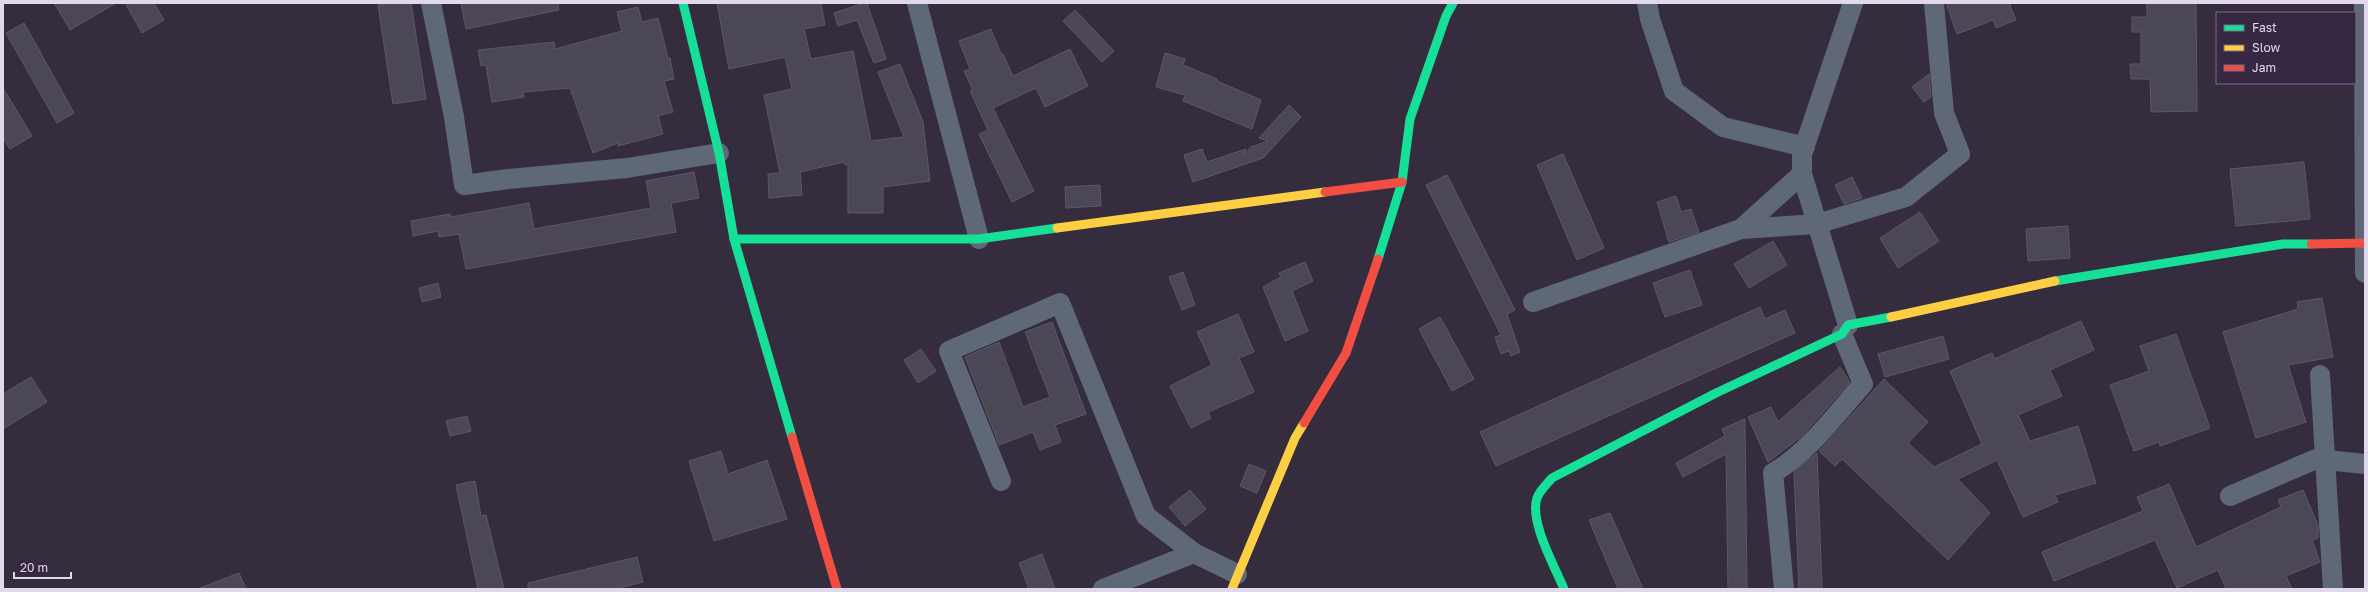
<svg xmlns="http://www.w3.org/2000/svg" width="2368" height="592" font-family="'Golos Text',sans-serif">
<rect width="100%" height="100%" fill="#352d3d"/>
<g fill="#4b4754" stroke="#5d5866">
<polygon points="54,3 116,3 70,30"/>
<polygon points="125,3 154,3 164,20 142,33"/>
<polygon points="393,3 411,3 426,99 393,104 378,5"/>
<polygon points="461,3 558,3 559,10 466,29"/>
<polygon points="717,3 821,3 825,25 804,29 811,59 853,51 871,141 904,137 878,72 900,64 923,122 930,181 883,187 883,213 848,213 848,164 845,165 844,162 800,172 802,195 769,198 768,174 780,173 764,95 792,89 785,57 729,69"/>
<polygon points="864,3 867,3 886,59 874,63 857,20 838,26 834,13"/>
<polygon points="1946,3 2009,3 2016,20 1996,28 1993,20 1957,34"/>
<polygon points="2147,3 2196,3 2197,111 2151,112 2150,79 2131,79 2130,64 2141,64 2141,32 2132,32 2132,17 2147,17"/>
<polygon points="638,7 642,22 658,18 668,58 670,58 674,79 664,81 673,112 658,116 663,134 618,146 618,143 593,153 570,88 523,92 524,97 492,102 486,65 481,66 478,50 554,42 555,49 622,31 617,12"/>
<polygon points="1075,10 1114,51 1102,62 1063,21"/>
<polygon points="24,23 74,113 57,123 6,33"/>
<polygon points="991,29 1001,54 1003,54 1013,76 1070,49 1088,86 1045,107 1036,88 993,108 1034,191 1012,202 979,134 988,130 970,91 973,90 964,71 970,69 959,41"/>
<polygon points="1165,53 1185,59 1183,65 1217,79 1217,81 1261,100 1252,129 1183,101 1185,95 1156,87"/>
<polygon points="1929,74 1931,97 1924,102 1912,87"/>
<polygon points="3,88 32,136 10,149 3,138"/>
<polygon points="1289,105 1301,117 1263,158 1193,182 1184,155 1202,149 1207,162 1246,149 1244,155 1251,147 1268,141 1259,138"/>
<polygon points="1563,154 1604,248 1577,260 1537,165"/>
<polygon points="2304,162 2310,219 2236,226 2230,169"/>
<polygon points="694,172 699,198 671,203 676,232 466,269 459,234 439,237 438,231 413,236 411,221 450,214 451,217 529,203 534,229 651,208 646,181"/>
<polygon points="1447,175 1515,310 1507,314 1520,352 1511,356 1509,351 1501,354 1495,337 1501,335 1426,185"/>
<polygon points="1852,177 1862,198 1844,204 1835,185"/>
<polygon points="1100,185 1101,206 1066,208 1065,187"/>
<polygon points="1676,196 1681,212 1691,209 1699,232 1669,242 1657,202"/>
<polygon points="1920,212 1939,241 1898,268 1880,238"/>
<polygon points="2068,226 2070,258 2028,261 2026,229"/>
<polygon points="1773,241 1787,265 1749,288 1734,264"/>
<polygon points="1305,262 1313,281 1292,291 1308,331 1285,341 1263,287 1281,277 1279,273"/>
<polygon points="1690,270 1702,305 1665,317 1653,283"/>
<polygon points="1183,272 1195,305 1182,310 1169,277"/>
<polygon points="438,283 441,297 422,302 419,288"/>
<polygon points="2322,298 2333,357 2288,365 2306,422 2256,438 2223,332 2298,309 2297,302"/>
<polygon points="1760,307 1765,319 1785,310 1795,333 1496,466 1480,432"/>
<polygon points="1238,314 1254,352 1239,358 1254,392 1208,412 1211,418 1191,428 1170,386 1212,365 1197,332"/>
<polygon points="1440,317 1474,379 1452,391 1419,329"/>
<polygon points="2081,321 2094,350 2050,370 2062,396 2018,415 2030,441 2078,426 2096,483 2055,495 2058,502 2023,517 1997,460 1958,479 1990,513 1948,560 1842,459 1835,466 1819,451 1884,379 1928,422 1908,443 1934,467 1982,444 1950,371 1992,353 1994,359"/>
<polygon points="1052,322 1086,414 1055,425 1061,442 1040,450 1033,432 999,445 965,357 999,342 1023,407 1050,397 1025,332"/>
<polygon points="2176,334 2210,428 2160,446 2159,442 2134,451 2110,385 2149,371 2140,346"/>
<polygon points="1943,336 1949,359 1885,377 1878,354"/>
<polygon points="921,349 936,371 918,383 904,360"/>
<polygon points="1840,367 1850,382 1802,436 1768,462 1748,417 1771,407 1778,422"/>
<polygon points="31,377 47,402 3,429 3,394"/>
<polygon points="467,416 471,431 450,436 446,421"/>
<polygon points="1745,419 1747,589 1728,589 1726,454 1683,477 1676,463 1725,436 1722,429"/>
<polygon points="721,451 728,474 767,460 787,519 714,541 689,461"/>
<polygon points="1817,453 1822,589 1799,589 1794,472"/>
<polygon points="1249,464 1266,471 1257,493 1240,486"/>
<polygon points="475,481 481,516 486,515 504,589 478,589 456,485"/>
<polygon points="2169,484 2196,547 2281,507 2278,500 2303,490 2318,525 2318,538 2312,540 2320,562 2286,576 2292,589 2226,589 2218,570 2177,588 2155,540 2054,581 2042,552 2143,511 2137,497"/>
<polygon points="1190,490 1206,509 1185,526 1169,507"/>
<polygon points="1610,513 1643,589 1618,589 1589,520"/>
<polygon points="1042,554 1055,589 1029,589 1019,563"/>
<polygon points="637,557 643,582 615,589 528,589 528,583"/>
<polygon points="239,573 246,589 200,589 200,588"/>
</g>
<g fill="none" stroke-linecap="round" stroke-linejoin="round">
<g stroke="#5f6876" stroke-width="20">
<polyline points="431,3 454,117 464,185 508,179 627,168 719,153"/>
<polyline points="917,3 979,239"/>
<polyline points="1647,3 1650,19 1674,91 1723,127 1805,147"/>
<polyline points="2364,3 2365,273"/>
<polyline points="1741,229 1817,224 1906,197 1960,154 1944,113 1934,3"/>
<polyline points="1533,302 1741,229 1802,174"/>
<polyline points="1848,325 1802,174 1802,154 1853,3"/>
<polyline points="2320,375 2333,589"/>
<polyline points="1001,481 949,351 1060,303 1146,516 1194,553 1237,574"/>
<polyline points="2230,496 2316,459 2365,464"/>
<polyline points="1103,589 1194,553"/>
<path d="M1784,589L1773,473C1809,452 1835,415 1863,384L1842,334"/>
</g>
<g stroke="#16e098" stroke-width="9">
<polyline points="683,3 719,153 734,239 792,437"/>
<polyline points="734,239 979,239 1057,228"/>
<polyline points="1378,259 1402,182 1410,119 1446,16 1453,3"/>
<polyline points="2055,281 2283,244 2311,244"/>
<path d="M1564,589C1555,567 1529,521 1537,498C1540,490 1547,484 1552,478L1716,393L1842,334L1848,325L1891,317"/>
</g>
<g stroke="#ffcf43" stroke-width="9">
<polyline points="1057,228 1325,192"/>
<polyline points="1891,317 2055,281"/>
<polyline points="1232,589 1295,438 1304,423"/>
</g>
<g stroke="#f24e42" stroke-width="9">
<polyline points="1325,192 1402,182"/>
<polyline points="2311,244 2365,243"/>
<polyline points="1304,423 1346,353 1378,259"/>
<polyline points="792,437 837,589"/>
</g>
</g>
<rect width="2368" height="592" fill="none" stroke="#e2d8eb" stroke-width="8"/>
<rect x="2216" y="12" width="140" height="72" fill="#362743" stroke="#7b6e86"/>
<rect x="2224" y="25" width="20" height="6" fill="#16e098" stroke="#7b6e86"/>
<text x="2252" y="32" font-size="12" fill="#e2d8eb">Fast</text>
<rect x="2224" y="45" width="20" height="6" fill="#ffcf43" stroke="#7b6e86"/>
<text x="2252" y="52" font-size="12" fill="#e2d8eb">Slow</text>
<rect x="2224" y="65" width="20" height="6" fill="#f24e42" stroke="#7b6e86"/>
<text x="2252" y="72" font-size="12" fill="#e2d8eb">Jam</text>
<path d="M14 572v6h57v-6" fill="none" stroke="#e2d8eb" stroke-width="2"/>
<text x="20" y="572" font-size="12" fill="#e2d8eb" stroke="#362743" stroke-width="3" paint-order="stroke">20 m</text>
</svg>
